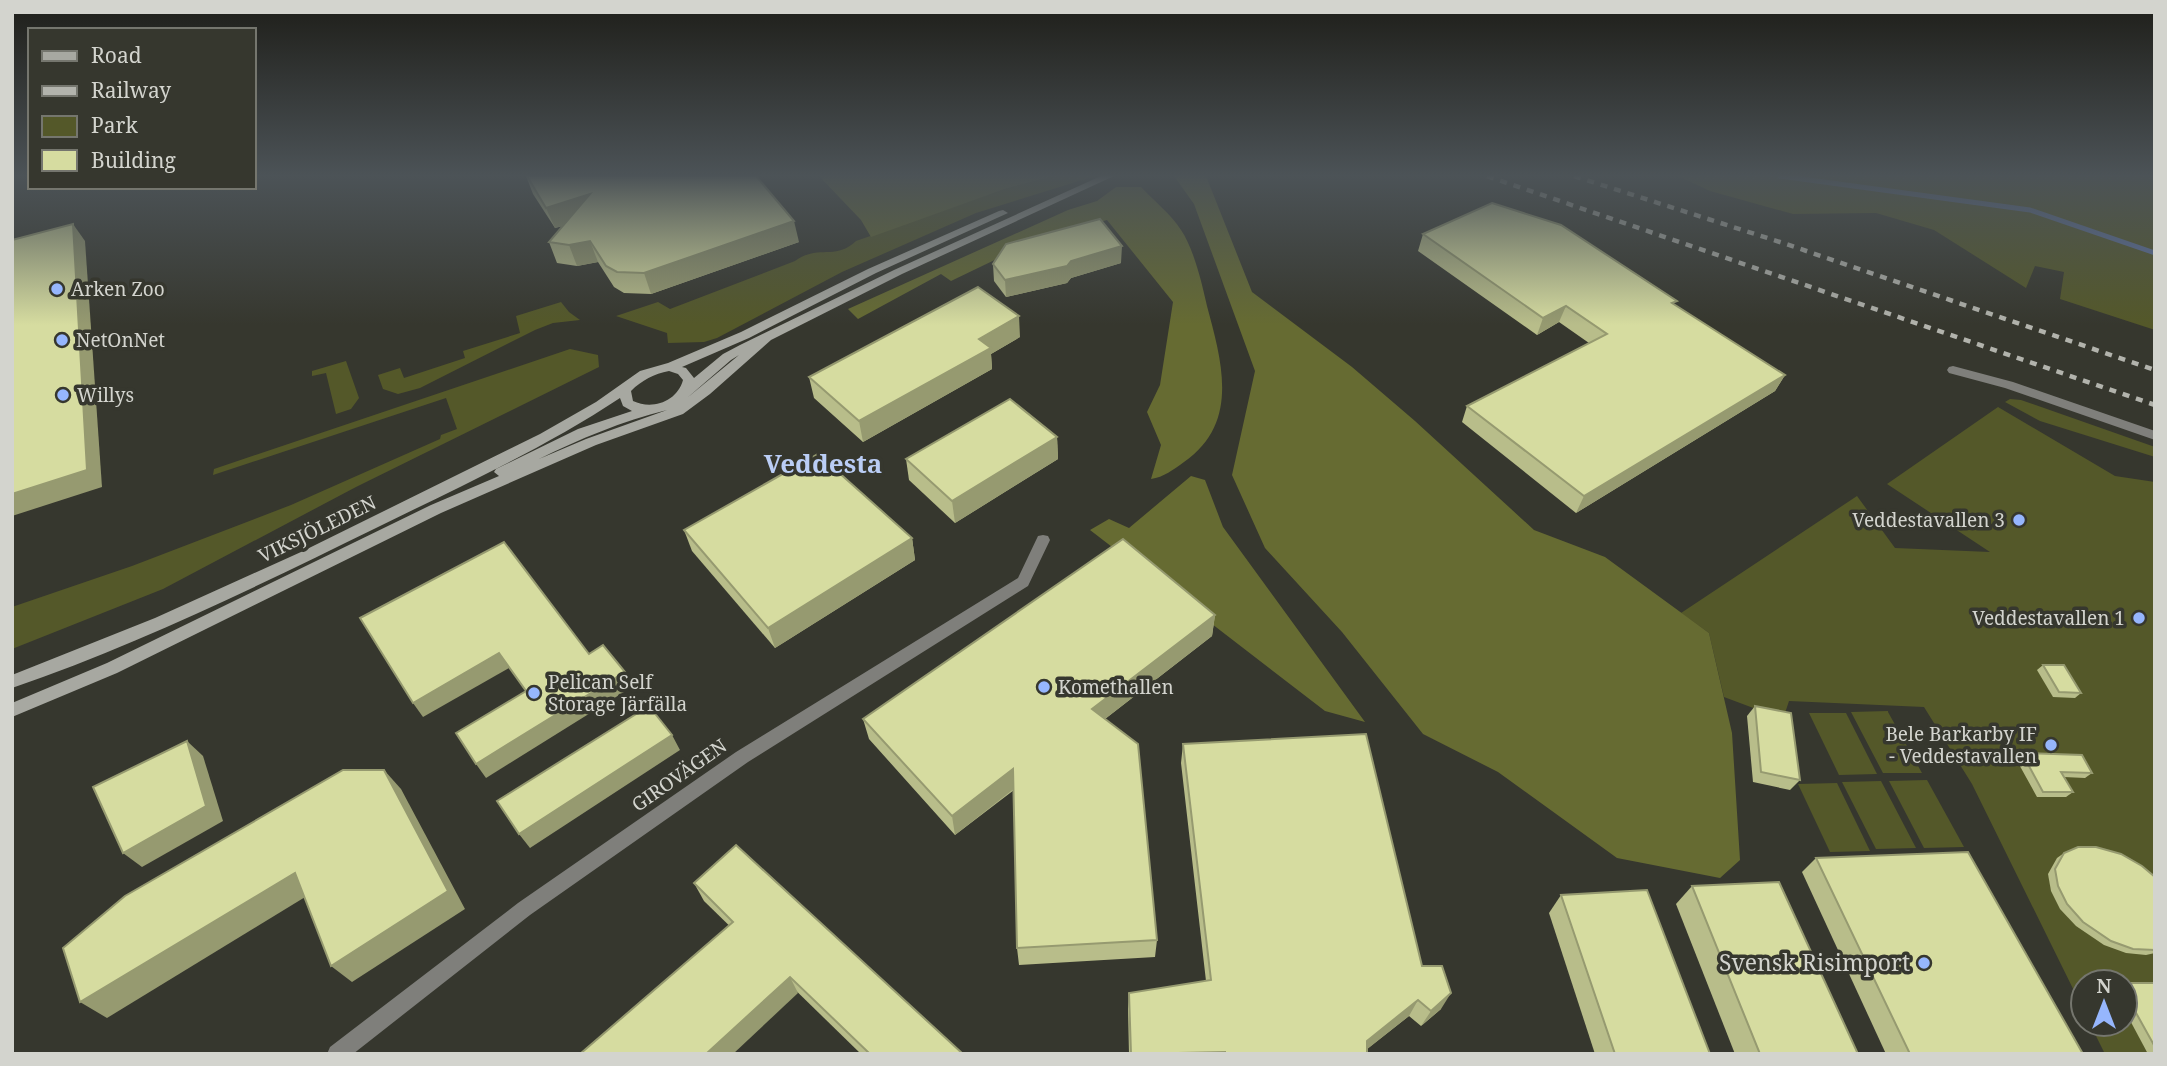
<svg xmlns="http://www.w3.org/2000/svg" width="2167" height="1066" font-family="'Noto Serif',serif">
<rect width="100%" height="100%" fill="#36372e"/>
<g fill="#545829">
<path d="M1054,176H1095L976,213L842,272L717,338L704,342L668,343L667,333L616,316L658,302L670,309L795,261C818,244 835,261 856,241L1005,189Z"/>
<polygon points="1678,176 2155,176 2155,330 2060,299 2064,272 2035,266 2026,288 1934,230 1876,213 1793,214 1710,191"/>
<polygon points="561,302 569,312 580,320 553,323 535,330 420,388 398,394 383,389 378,375 400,368 404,378 465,358 463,351 520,333 516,316"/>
<polygon points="570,349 598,355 599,367 356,487 163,589 12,649 12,607 132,566 291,505 440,439 441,435 457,429 446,398 213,475 214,469"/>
<polygon points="346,361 359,398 351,409 336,414 326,373 312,376 312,371"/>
<polygon points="2010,399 2021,400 2155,447 2155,457 2040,421 2005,402"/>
<polygon points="1998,407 2115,476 2155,482 2155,1054 2105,1054 2090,1024 2125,1024 2125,982 2083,982 2083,1009 1972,784 1924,707 1789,701 1783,719 1724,697 1709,633 1681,613 1857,496 1895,548 1990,552 1887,484"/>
<polygon points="1888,711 1888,712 1922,773 1883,773 1851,712"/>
<polygon points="1809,713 1846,713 1877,774 1839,775"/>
<polygon points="1927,780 1964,847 1924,848 1889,781"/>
<polygon points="1881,781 1916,848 1876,849 1842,782"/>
<polygon points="1837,783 1870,851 1830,852 1798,784"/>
</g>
<g fill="#666b32">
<polygon points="819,176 1054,176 1005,189 871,237 861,220"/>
<polygon points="1174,176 1206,176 1252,292 1352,367 1415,421 1534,530 1605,557 1709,633 1732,733 1740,860 1720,878 1617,858 1498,772 1423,734 1342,632 1265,548 1232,475 1255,371 1194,204"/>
<path d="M1116,187H1141C1154,201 1172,215 1181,230C1194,249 1202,284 1207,306C1222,362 1240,423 1184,462C1173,470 1164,477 1151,479L1161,445L1147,412L1160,385L1173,302L1107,220L1032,242L951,281L941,274L858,319L848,309L1068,210L1097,201Z"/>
<polygon points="1191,476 1205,480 1223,527 1365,722 1325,711 1090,530 1109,519 1129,528"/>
</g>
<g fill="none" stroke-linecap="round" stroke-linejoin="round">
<polyline stroke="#5e73a3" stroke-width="5" points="1780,176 2030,210 2155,253"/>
<g fill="#7f7f7b" fill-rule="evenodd">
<polygon points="1953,366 2013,382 2155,431 2155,440 2005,388 1949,373 1947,370 1949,367"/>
<polygon points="1043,535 1048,536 1050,540 1028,586 748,762 530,915 353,1054 327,1054 330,1047 518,903 736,752 1018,578 1038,536"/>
</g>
<path fill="#a7a8a1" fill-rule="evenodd" d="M1101,176H1114L902,274L771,340L710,394L683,414L596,445L441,513L117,673L12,717V703L107,663L431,505L499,476L494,472L496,469L578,429L632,411L623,406L620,398C543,449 459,487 376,528C258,586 137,645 12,688V675L155,618L301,552L540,434L596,402L640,371L668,363L741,332L868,269L999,211L1003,210L1008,213L876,273L749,338L682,367L686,368L694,378L723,354L740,345L894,270ZM739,355L687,398L731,360ZM669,371L678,374L683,380C677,402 652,410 633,401L631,391C642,380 654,374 669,371ZM667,410L586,439L539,459C580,439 622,421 667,410Z"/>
<g stroke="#b2b3ac" stroke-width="4.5" stroke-dasharray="7 7" stroke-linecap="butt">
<polyline points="1487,176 2155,405"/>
<polyline points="1574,176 1783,243 2155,370"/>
</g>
</g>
<g fill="#b8bd8a">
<polygon points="526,176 799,242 651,294 624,293 614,287 598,262 577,266 557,263 549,242 563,226 555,228 533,194"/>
<polygon points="1423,234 1675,305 1785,375 1775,391 1576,513 1462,422 1467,406 1589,343 1559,322 1537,335 1418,251"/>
<polygon points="1121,263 1071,278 1067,283 1006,297 994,281 993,264"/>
<polygon points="1020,337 991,354 992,369 863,442 814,398 809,377"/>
<polygon points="1057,437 1058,459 955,523 909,480 906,459"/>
<polygon points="684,530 912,538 915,560 775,648 692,551"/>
<polygon points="1215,615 1212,636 1105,719 1157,940 1155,957 1019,965 1017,948 1014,790 955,835 869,739 863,719"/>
<polygon points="2043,665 2081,693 2075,698 2053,697 2037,670"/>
<polygon points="1755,706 1800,780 1790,790 1753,782 1747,716"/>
<polygon points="1183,744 1422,966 1441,1009 1421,1026 1409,1016 1367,1049 1367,1054 1129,1054 1128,1009 1129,993 1206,981 1181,763"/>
<polygon points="2022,753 2092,773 2085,778 2064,777 2073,792 2066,797 2037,797 2016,759"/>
<polygon points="2064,853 2155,953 2146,955 2126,953 2104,945 2076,926 2060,909 2051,891 2048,874 2057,858"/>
<polygon points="1816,858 2083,1054 1886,1054 1802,872"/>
<polygon points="694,883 963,1054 861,1054 704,901"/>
<polygon points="1692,886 1858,1054 1735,1054 1676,904"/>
<polygon points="1561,895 1710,1054 1595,1054 1549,913"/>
<polygon points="2125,983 2155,983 2155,1054 2148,1054 2125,1011"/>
</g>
<g fill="#969a70">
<polygon points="590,194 597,215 555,228 546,208"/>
<polygon points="794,221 799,242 651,294 644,273"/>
<polygon points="73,224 85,241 102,487 12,516 12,494"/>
<polygon points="590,241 598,262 577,266 569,245"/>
<polygon points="1122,246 1121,263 1071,278 1067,283 1006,297 1005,280"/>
<polygon points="1566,306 1559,322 1537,335 1543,318"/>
<polygon points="1019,316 1020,337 991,354 992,369 863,442 859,421 979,339"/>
<polygon points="1785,375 1775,391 1576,513 1584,496"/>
<polygon points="1057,437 1058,459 955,523 952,501"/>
<polygon points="912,538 915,560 775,648 768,628"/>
<polygon points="1215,615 1212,636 1092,729 1092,709"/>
<polygon points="499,653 509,668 423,717 413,703"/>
<polygon points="625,672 632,687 486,778 476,764"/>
<polygon points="672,735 680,750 530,848 519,834"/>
<polygon points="187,741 203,756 223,821 142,867 123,853"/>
<polygon points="1013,769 1015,788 955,835 952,816"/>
<polygon points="384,770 401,789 465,909 352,982 331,966"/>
<polygon points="295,873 315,891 107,1018 80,1002"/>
<polygon points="790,977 798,993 733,1054 706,1054"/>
<polygon points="1451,993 1441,1009 1421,1026 1431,1011"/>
<polygon points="1418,1000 1409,1016 1361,1054 1367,1041"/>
</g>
<g fill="#d6dca0" stroke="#969a70" stroke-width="2">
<polygon points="527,176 756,176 794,221 644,273 617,272 606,266 590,241 569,245 549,242 590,194 546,208"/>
<polygon points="1492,203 1561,225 1677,301 1672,303 1785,375 1584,496 1467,406 1607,334 1566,306 1543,318 1423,234"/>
<polygon points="1100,219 1122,246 1071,261 1067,266 1005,280 993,264 1006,244"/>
<polygon points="73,224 87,470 12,494 12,240"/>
<polygon points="978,287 1019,316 979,339 991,348 859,421 809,377"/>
<polygon points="1010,399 1057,437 952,501 906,459"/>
<polygon points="818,454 912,538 768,628 684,530"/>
<polygon points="1123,539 1215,615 1092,709 1138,744 1157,940 1017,948 1013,769 952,816 863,719"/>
<polygon points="504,542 589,654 603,645 625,672 476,764 456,733 526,691 499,653 413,703 360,618"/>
<polygon points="2043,665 2064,665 2081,693 2059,692"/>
<polygon points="649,706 672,735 519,834 497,801"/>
<polygon points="1755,706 1791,713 1800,780 1761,772"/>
<polygon points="1366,734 1422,966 1442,966 1451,993 1431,1011 1418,1000 1367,1041 1367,1054 1225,1054 1225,1052 1131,1054 1129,993 1211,980 1183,744"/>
<polygon points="187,741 206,806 123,853 93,787"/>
<polygon points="2022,753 2082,755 2092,773 2061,772 2073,792 2043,792"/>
<polygon points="343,770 384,770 448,891 331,966 295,873 80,1002 63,948 125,896"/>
<polygon points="736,845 963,1054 870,1054 790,977 706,1054 580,1054 733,922 694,883"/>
<polygon points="2078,847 2096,847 2121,854 2142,866 2155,877 2155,950 2133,949 2111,941 2083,922 2067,904 2058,886 2055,869 2064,853"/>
<polygon points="1968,852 2083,1054 1910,1054 1816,858"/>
<polygon points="1779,882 1858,1054 1760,1054 1692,886"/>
<polygon points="1647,890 1710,1054 1615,1054 1561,895"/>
<polygon points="2125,983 2155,983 2155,1047 2125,993"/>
</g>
<linearGradient id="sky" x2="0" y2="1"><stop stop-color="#1e1e19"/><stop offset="0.54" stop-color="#4c5357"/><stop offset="1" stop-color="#4c5357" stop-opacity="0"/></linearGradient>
<rect width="2167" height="325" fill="url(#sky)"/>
<g fill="#96b6fd" stroke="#36372e" stroke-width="2.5">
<circle cx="57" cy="289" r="7"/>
<circle cx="62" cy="340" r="7"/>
<circle cx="63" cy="395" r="7"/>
<circle cx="2019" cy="520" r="7"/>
<circle cx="2139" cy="618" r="7"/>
<circle cx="1044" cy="687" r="7"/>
<circle cx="534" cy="693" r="7"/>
<circle cx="2051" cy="745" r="7"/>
<circle cx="1924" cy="963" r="7"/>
</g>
<g text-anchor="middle" stroke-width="7" stroke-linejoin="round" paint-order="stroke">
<g font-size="19" fill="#d3d4ce" stroke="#36372e" text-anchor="start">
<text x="71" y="296">Arken Zoo</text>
<text x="76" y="347">NetOnNet</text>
<text x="77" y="402">Willys</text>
<text x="2005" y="527" text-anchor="end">Veddestavallen 3</text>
<text x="2125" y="625" text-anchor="end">Veddestavallen 1</text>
<text x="548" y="689">Pelican Self<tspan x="548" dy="22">Storage Järfälla</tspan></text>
<text x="1058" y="694">Komethallen</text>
<text x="2037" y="741" text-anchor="end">Bele Barkarby IF<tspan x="2037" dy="22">- Veddestavallen</tspan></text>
</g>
<g font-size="19" fill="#d3d4ce" stroke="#36372e">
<text transform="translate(317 529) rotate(-26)" y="7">VIKSJÖLEDEN</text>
<text transform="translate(679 775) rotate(-35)" y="7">GIROVÄGEN</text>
</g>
<g font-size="23" fill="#d3d4ce" stroke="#36372e" text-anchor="end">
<text x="1910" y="971">Svensk Risimport</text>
</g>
<g font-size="26" font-weight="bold" fill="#bacdf5" stroke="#36372e">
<text x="823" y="473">Veddesta</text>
</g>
</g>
<rect width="2167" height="1066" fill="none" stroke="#d3d4ce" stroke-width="28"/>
<rect x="28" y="28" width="228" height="161" fill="#36372e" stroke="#75766e" stroke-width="2"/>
<rect x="42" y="51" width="35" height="10" fill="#a7a8a1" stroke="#75766e" stroke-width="2"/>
<text x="91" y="63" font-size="21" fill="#d3d4ce">Road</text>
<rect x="42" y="86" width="35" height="10" fill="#b2b3ac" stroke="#75766e" stroke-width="2"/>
<text x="91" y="98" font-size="21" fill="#d3d4ce">Railway</text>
<rect x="42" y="116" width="35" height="21" fill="#545829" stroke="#75766e" stroke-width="2"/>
<text x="91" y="133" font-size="21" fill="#d3d4ce">Park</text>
<rect x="42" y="150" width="35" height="21" fill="#d6dca0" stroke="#75766e" stroke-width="2"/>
<text x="91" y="168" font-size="21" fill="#d3d4ce">Building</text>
<g transform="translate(2104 1003)"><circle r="33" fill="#36372e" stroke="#75766e" stroke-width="2"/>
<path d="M0-5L12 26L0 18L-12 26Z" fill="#96b6fd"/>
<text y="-10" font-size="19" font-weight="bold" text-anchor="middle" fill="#d3d4ce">N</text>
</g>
</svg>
